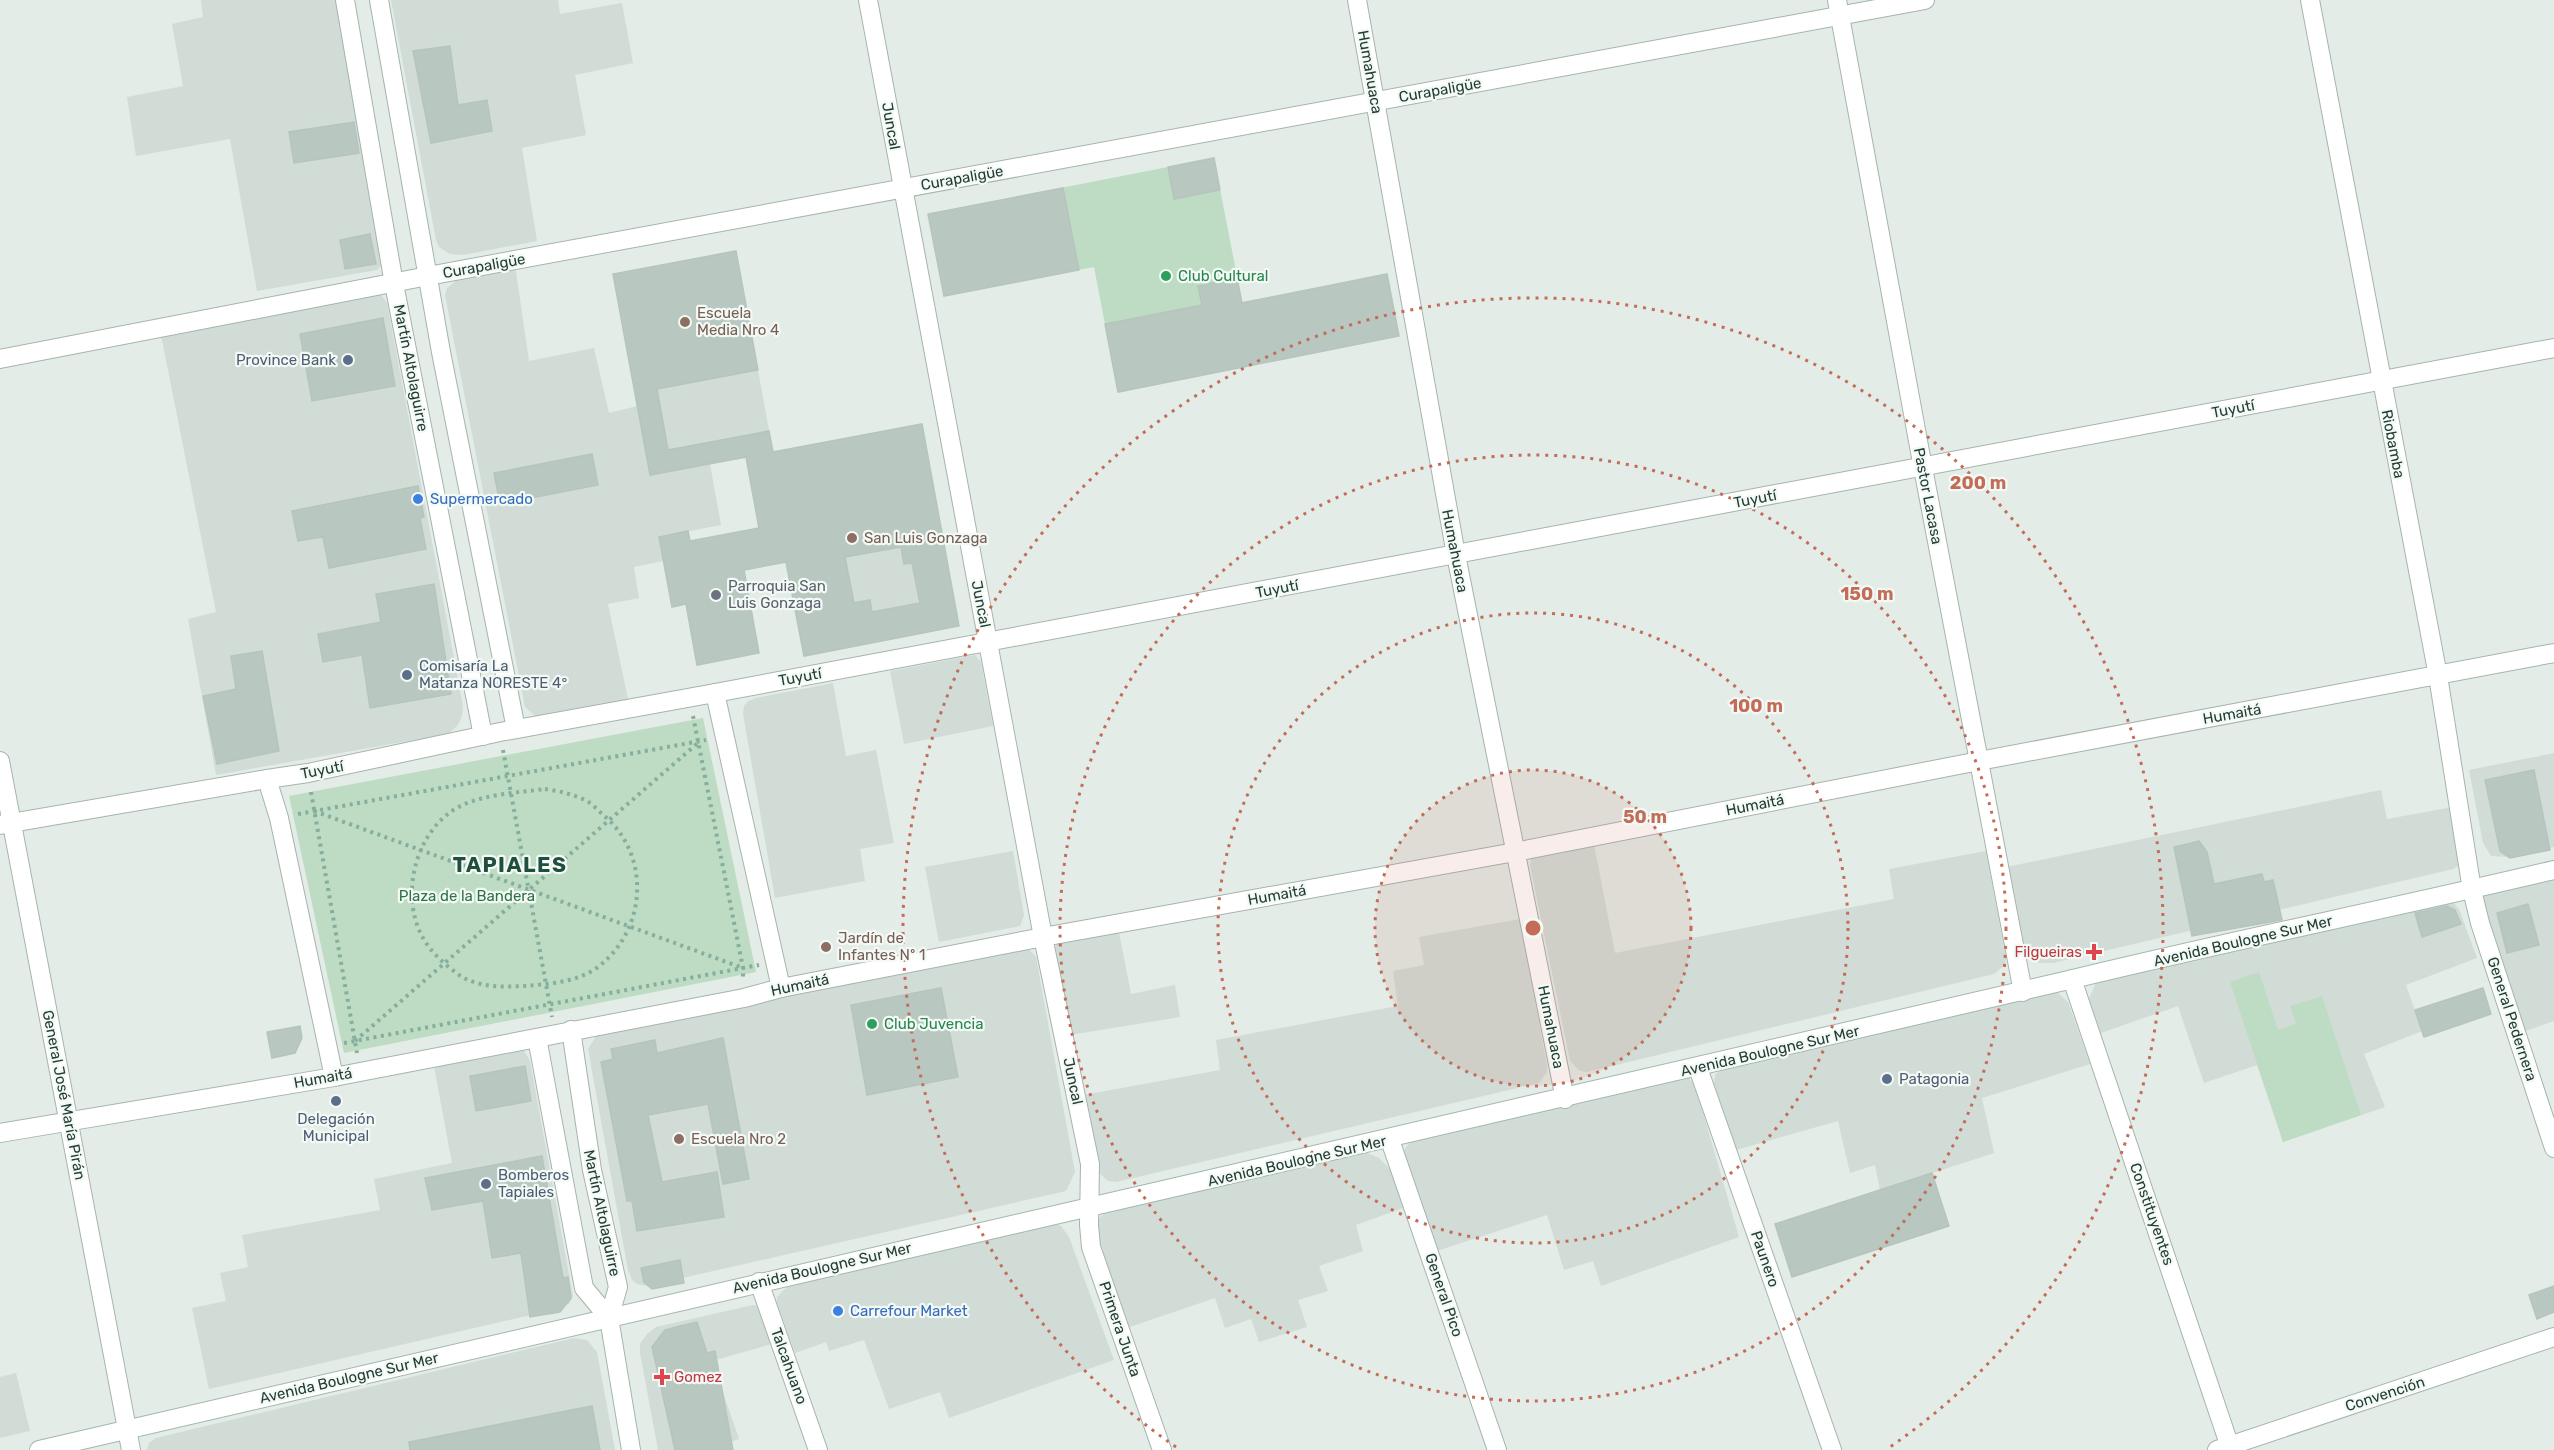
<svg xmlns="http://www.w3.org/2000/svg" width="2554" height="1450" font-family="Rubik,sans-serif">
<rect width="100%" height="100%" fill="#e3ece7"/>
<g fill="#d1dcd6">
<polygon points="201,0 337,0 385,261 377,270 257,291 230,139 136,156 127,97 183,86 172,24 203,17"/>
<polygon points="391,0 558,0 560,14 622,3 633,63 575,75 586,135 522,148 537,241 463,255 450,254 439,247 436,240"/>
<polygon points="736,251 773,452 922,424 959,626 804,656 784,549 764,552 746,458 710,464 721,525 659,537 663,561 634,567 639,598 608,604 628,699 543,717 535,716 525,707 445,295 447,288 462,276 515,265 529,361 594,348 609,413 637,406 613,274"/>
<polygon points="380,293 387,303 463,706 462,716 458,725 448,734 216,775 188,619 216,612 161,335"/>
<polygon points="975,655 981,662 993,726 904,744 890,671"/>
<polygon points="833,683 846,756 876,750 894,843 860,849 865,881 775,898 743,714 744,706 748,701 756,698"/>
<polygon points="2554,753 2554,847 2510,857 2491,856 2483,843 2469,770"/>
<polygon points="2381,790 2387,819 2453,807 2461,861 2458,866 2453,869 2053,963 2039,963 2023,951 2006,867"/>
<polygon points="1593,839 1615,953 1894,899 1889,869 1986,851 2006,958 2005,965 1994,974 1587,1072 1580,1071 1570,1061 1530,865 1532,857"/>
<polygon points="1013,851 1024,915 1020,926 939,942 925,867"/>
<polygon points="2554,875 2554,1021 2522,1032 2482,903 2483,897 2487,892"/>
<polygon points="2453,902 2459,909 2477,958 2406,985 2422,1031 2364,1054 2385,1107 2283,1142 2257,1065 2204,1083 2178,1006 2101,1033 2089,999 2096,982 2103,978"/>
<polygon points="1520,919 1547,1066 1547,1072 1539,1083 1116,1182 1108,1181 1097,1171 1084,1095 1220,1070 1216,1040 1398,1006 1393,971 1424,965 1419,937"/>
<polygon points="1118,927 1131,994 1175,985 1180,1017 1070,1035 1054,950 1057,943"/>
<polygon points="1027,947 1036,957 1075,1172 1066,1191 647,1286 637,1284 632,1280 628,1270 588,1049 596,1036 602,1033"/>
<polygon points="2050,991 2057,992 2068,1002 2090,1064 1982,1098 1994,1153 1880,1190 1875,1165 1850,1173 1838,1121 1736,1150 1714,1083 1715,1075 1722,1068"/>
<polygon points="523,1049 530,1061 573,1296 569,1304 557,1309 209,1389 192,1308 226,1301 220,1273 248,1267 242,1235 380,1210 374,1179 452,1163 433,1061"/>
<polygon points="1687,1076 1695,1085 1739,1237 1601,1286 1593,1261 1564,1270 1547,1215 1437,1251 1405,1156 1404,1150 1410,1142"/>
<polygon points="1362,1151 1379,1158 1391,1170 1403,1208 1356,1225 1363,1251 1319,1266 1328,1291 1298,1300 1307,1327 1259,1342 1251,1319 1225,1328 1215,1298 1124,1329 1095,1231 1100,1217 1111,1209"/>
<polygon points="1051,1223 1060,1225 1069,1237 1114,1360 949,1418 940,1392 889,1409 864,1340 829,1351 826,1342 795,1353 777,1303 777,1297 787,1287"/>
<polygon points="753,1305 759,1306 775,1343 712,1361 739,1439 724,1444 726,1450 658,1450 640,1353 640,1344 647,1334 656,1327"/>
<polygon points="574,1338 587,1340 597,1352 615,1450 147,1450 149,1443 156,1438"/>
<polygon points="16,1373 30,1431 0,1438 0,1377"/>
</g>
<g fill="#bddcc3">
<polygon points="1214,158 1242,302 1387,274 1399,336 1118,392 1094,267 944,296 928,214"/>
<polygon points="703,718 756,972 344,1053 289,796"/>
<polygon points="2259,972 2278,1030 2296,1024 2290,1006 2322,996 2361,1115 2283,1142 2230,982"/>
</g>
<g fill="#b8c7c0" stroke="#b5c5be" stroke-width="1.5" fill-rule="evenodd">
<polygon points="450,46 458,105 487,100 492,131 431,143 413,51"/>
<polygon points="354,122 359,153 294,163 289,132"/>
<polygon points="1214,158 1220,190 1174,199 1168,167"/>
<polygon points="1063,188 1079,270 944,296 928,214"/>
<polygon points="370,234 376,264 345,269 340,240"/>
<path d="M736,251L758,370L657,389L668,450L769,431L773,452L922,424L959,626L804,656L786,562L744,570L759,653L697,665L686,604L672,607L659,537L688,531L690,541L759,528L746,457L650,475L613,274ZM901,547L904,564L912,563L920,603L872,612L870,600L854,603L845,557Z"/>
<polygon points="1387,274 1399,336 1118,392 1105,324 1202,305 1198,286 1237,278 1242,303"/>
<polygon points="383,318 395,386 312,401 300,334"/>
<polygon points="592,454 598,485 500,504 494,473"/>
<polygon points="418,486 424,517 420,518 426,549 329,568 323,537 298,541 292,511"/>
<polygon points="434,584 451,694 370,708 362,655 323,662 318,634 381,622 376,594"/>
<polygon points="262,651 279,751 217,764 203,696 236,689 231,656"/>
<polygon points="2534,770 2550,850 2510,858 2500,851 2485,780"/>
<polygon points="2199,841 2207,852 2214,884 2262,874 2264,882 2273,880 2282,920 2192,936 2174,847"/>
<polygon points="2528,904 2539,945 2507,953 2497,913"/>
<polygon points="2447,906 2455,910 2461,924 2422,937 2415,913"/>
<polygon points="941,988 958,1077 867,1095 851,1005"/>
<polygon points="2483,988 2491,1014 2424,1037 2415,1010"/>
<polygon points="300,1026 302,1038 295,1053 272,1058 267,1032"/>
<polygon points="723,1038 749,1179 723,1184 708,1104 648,1115 662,1182 717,1172 724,1217 637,1231 632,1201 627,1201 601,1062 613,1059 611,1049 655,1040 657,1053"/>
<polygon points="525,1066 531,1101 476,1111 470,1076"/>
<polygon points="542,1156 563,1278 568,1277 571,1298 560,1312 530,1317 521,1253 492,1258 483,1201 432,1210 425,1178"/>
<polygon points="1932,1173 1949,1226 1792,1277 1775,1224"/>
<polygon points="680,1260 684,1283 652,1289 644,1282 641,1268"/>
<polygon points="2554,1286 2554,1312 2537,1319 2529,1295"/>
<polygon points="697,1322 707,1353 715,1351 733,1450 675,1450 652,1347 665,1330"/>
<polygon points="592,1406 600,1450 410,1450 409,1442"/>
</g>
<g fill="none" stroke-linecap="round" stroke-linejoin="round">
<defs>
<g id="minor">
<polyline points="868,0 1043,937 1090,1164 1089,1225 1091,1247 1162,1450"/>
<polyline points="1357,0 1456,555 1565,1099"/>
<polyline points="1837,0 1923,468 2023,992"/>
<polyline points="2310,0 2438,676 2472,890"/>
<polyline points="0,359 428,276 1925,0"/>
<polyline points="715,693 2554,348"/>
<polyline points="0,761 131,1450"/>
<polyline points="0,825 267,779"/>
<polyline points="2072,979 2231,1450"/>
<polyline points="781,988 1043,937 1515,852 1979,761 2554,653"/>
<polyline points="1698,1068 1832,1450"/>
<polyline points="0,1133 334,1077"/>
<polyline points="1390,1140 1497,1450"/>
<polyline points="759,1282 818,1450"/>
<polyline points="2217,1450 2554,1337"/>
</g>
<g id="tertiary">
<polyline points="345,0 394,284 483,736"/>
<polyline points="379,0 441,352 516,729"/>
<polygon points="715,693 781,988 744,998 334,1077 279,818 267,779 308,773 500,732"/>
<polyline points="2472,890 2480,923 2554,1148"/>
<polyline points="571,1030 592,1170 618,1287 609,1318"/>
<polyline points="537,1038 584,1288 609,1318"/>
</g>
<g id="secondary">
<polyline points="609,1318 631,1450"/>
<path d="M39,1450C716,1287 1396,1141 2073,979C2233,940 2394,908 2554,870"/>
</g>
</defs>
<use href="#minor" stroke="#a6b4ae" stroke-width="20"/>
<use href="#tertiary" stroke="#a6b4ae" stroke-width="20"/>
<use href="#secondary" stroke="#a2b7ae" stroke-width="20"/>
<g stroke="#85ae9e" stroke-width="4" stroke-dasharray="3 4.5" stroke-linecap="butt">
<polyline points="693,716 743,968 743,979"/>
<polyline points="503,750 552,1017"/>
<path d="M545,789C559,791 572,794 585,800C591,803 597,809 602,814C651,853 648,929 598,967C578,982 549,984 525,986C502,987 479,988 459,975C444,964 428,950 420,932C402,893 415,839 449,813C474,794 516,793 545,789Z"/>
<polyline points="311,792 357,1053"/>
<polyline points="314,811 743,968"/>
<polyline points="298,814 706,740"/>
<polyline points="355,1041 699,742"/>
<polyline points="344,1043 759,965"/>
</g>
<use href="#minor" stroke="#fff" stroke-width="18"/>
<use href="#tertiary" stroke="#fff" stroke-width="18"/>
<use href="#secondary" stroke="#fff" stroke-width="18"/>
</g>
<circle cx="1533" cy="928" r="158" fill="#c36d58" fill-opacity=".12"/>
<g fill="none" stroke="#c36d58" stroke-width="3" stroke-dasharray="3 6">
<circle cx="1533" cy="928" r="158"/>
<circle cx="1533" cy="928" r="315"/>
<circle cx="1533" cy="928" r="473"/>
<path d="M1176 1447A630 630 0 1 1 1890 1447"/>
</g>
<g fill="#2e9e5b" stroke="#f3f9f5" stroke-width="2">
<circle cx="1166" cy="276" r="6"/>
<circle cx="872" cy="1024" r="6"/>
</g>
<g fill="#8d6e63" stroke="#f3f9f5" stroke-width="2">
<circle cx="685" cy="322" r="6"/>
<circle cx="852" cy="538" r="6"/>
<circle cx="826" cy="947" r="6"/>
<circle cx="679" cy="1139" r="6"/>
</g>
<g fill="#5c6f8a" stroke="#f3f9f5" stroke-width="2">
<circle cx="348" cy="360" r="6"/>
<circle cx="407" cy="675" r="6"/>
<circle cx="1887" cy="1079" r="6"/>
<circle cx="336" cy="1101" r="6"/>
<circle cx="486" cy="1184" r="6"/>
</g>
<g fill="#3f7fe0" stroke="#f3f9f5" stroke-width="2">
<circle cx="418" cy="499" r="6"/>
<circle cx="838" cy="1311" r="6"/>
</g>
<circle fill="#6b7280" stroke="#f3f9f5" stroke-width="2" cx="716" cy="595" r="6"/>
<g fill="#e0444e" stroke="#f3f9f5" stroke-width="2">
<path d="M2091 943h6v6h6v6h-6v6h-6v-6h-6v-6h6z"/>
<path d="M659 1368h6v6h6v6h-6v6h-6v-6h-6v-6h6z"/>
</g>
<g text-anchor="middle" stroke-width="4.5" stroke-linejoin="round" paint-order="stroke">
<g font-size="15" fill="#233d34" stroke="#f3f9f5">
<text transform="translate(1370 72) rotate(80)" y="5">Humahuaca</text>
<text transform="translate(1440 90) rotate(-10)" y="5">Curapaligüe</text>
<text transform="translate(891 126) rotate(80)" y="5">Juncal</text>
<text transform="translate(962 178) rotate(-10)" y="5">Curapaligüe</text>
<text transform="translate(484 266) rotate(-10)" y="5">Curapaligüe</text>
<text transform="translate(411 368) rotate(79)" y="5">Martín Altolaguirre</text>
<text transform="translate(2233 409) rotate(-11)" y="5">Tuyutí</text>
<text transform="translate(2393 444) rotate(79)" y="5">Riobamba</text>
<text transform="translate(1928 496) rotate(79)" y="5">Pastor Lacasa</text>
<text transform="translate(1755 499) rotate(-11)" y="5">Tuyutí</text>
<text transform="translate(1455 551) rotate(79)" y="5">Humahuaca</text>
<text transform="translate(1277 589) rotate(-11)" y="5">Tuyutí</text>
<text transform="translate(981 604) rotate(79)" y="5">Juncal</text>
<text transform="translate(800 677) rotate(-10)" y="5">Tuyutí</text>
<text transform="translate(2232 714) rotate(-10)" y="5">Humaitá</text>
<text transform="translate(322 770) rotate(-11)" y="5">Tuyutí</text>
<text transform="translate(1755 805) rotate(-11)" y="5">Humaitá</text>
<text transform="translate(1277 895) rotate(-10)" y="5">Humaitá</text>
<text transform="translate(2243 941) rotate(-13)" y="5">Avenida Boulogne Sur Mer</text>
<text transform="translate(800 985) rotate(-12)" y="5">Humaitá</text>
<text transform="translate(2512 1019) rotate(72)" y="5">General Pedernera</text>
<text transform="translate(1551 1027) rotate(79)" y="5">Humahuaca</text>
<text transform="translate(1770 1051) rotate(-13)" y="5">Avenida Boulogne Sur Mer</text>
<text transform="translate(323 1078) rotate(-10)" y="5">Humaitá</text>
<text transform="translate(1073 1081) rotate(78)" y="5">Juncal</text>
<text transform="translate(64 1095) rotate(79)" y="5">General José María Pirán</text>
<text transform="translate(1297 1161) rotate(-13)" y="5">Avenida Boulogne Sur Mer</text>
<text transform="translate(602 1213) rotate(78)" y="5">Martín Altolaguirre</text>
<text transform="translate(2152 1214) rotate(71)" y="5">Constituyentes</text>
<text transform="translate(1765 1259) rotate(71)" y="5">Paunero</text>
<text transform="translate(822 1268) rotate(-13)" y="5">Avenida Boulogne Sur Mer</text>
<text transform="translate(1444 1295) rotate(71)" y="5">General Pico</text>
<text transform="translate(1120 1329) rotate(71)" y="5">Primera Junta</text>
<text transform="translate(789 1366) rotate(70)" y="5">Talcahuano</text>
<text transform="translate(349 1378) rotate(-13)" y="5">Avenida Boulogne Sur Mer</text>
<text transform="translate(2385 1394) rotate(-18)" y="5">Convención</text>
</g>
<g font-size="15" fill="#27864d" stroke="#f3f9f5" text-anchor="start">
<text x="1178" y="281">Club Cultural</text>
<text x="884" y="1029">Club Juvencia</text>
</g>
<g font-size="15" fill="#785e54" stroke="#f3f9f5" text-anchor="start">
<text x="697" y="318">Escuela<tspan x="697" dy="17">Media Nro 4</tspan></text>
<text x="864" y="543">San Luis Gonzaga</text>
<text x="838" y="943">Jardín de<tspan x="838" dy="17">Infantes Nº 1</tspan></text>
<text x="691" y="1144">Escuela Nro 2</text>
</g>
<g font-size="15" fill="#4e5e75" stroke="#f3f9f5" text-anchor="start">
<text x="336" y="365" text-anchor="end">Province Bank</text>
<text x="419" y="671">Comisaría La<tspan x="419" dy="17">Matanza NORESTE 4°</tspan></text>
<text x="1899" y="1084">Patagonia</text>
<text x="336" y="1124" text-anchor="middle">Delegación<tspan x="336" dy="17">Municipal</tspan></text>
<text x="498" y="1180">Bomberos<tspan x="498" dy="17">Tapiales</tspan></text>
</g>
<g font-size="15" fill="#366cbe" stroke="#f3f9f5" text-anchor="start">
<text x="430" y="504">Supermercado</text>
<text x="850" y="1316">Carrefour Market</text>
</g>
<g font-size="15" fill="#5b616d" stroke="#f3f9f5" text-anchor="start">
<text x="728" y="591">Parroquia San<tspan x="728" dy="17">Luis Gonzaga</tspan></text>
</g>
<g font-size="15" fill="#2f7244" stroke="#f3f9f5">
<text x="467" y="901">Plaza de la Bandera</text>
</g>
<g font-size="15" fill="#be3a42" stroke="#f3f9f5" text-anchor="end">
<text x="2082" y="957">Filgueiras</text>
<text x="674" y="1382" text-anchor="start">Gomez</text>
</g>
<g font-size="21" font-weight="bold" letter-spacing="1.5" fill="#204e3f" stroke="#f3f9f5">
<text x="510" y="872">TAPIALES</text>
</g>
</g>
<circle cx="1533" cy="928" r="9" fill="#c36d58" stroke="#f3f9f5" stroke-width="3"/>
<g font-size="18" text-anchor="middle" font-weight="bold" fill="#c36d58" stroke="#f3f9f5" stroke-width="4.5" stroke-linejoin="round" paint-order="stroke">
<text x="1978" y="489">200 m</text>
<text x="1867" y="600">150 m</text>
<text x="1756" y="712">100 m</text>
<text x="1645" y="823">50 m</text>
</g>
</svg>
